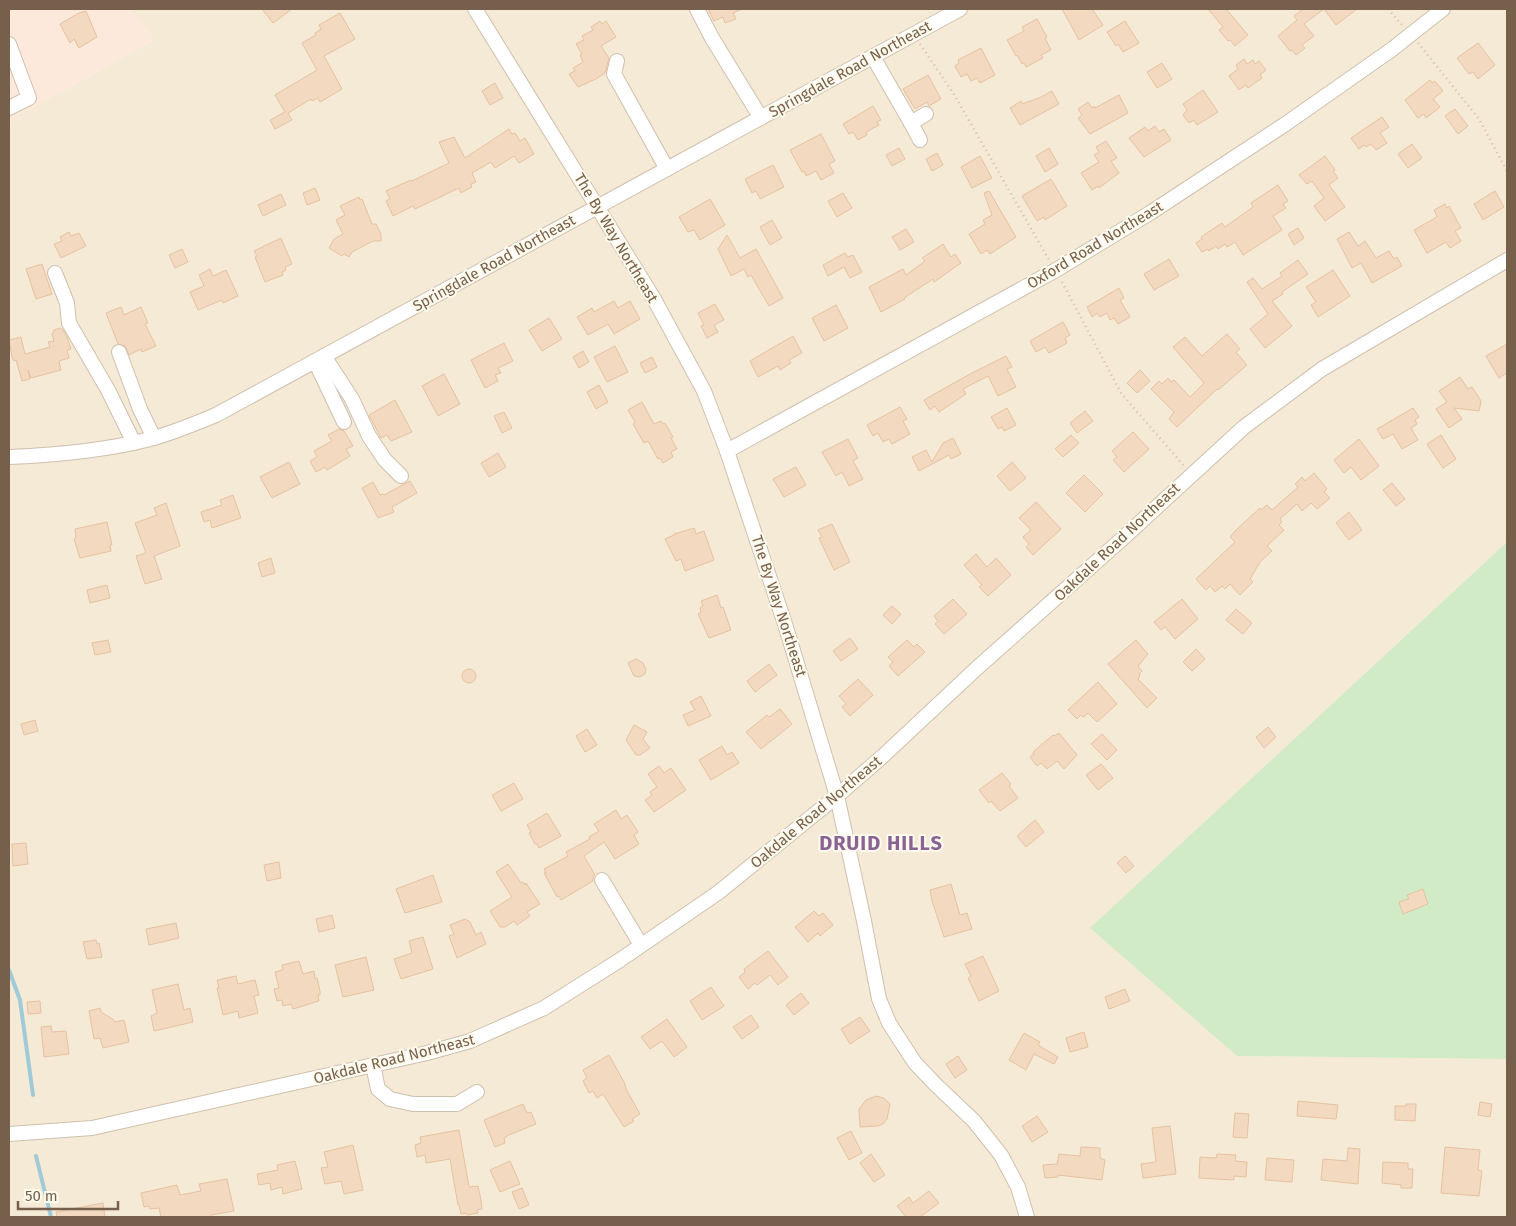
<svg xmlns="http://www.w3.org/2000/svg" width="1516" height="1226" font-family="'Fira Sans',sans-serif">
<rect width="100%" height="100%" fill="#fdf7e7"/>
<polygon fill="#f5ead6" points="130,9 1507,9 1507,542 1091,928 1237,1056 1507,1059 1507,1217 9,1217 9,121 154,40"/>
<polygon fill="#fde9db" points="9,9 130,9 154,40 9,121"/>
<polygon fill="#d0ebc5" points="1507,542 1507,1059 1237,1056 1090,928"/>
<g fill="none" stroke-linecap="round" stroke-linejoin="round">
<g stroke="#a1cad9" stroke-width="4">
<polyline points="9,970 20,1000 33,1095"/>
<polyline points="36,1156 51,1217"/>
</g>
</g>
<g fill="#f3d9bf" stroke="#e6c29f">
<polygon points="262,9 292,9 273,23"/>
<polygon points="708,9 742,9 733,13 736,19 725,23 723,17 714,21"/>
<polygon points="1062,9 1092,9 1103,25 1079,40"/>
<polygon points="1208,9 1226,9 1248,35 1235,46 1230,40 1228,41 1219,30 1223,27"/>
<polygon points="1303,9 1357,9 1336,25 1324,9 1304,24 1314,36 1302,45 1305,48 1296,55 1292,50 1290,51 1278,36 1297,20 1294,16"/>
<polygon points="86,11 97,37 79,48 74,39 70,43 60,24 79,13"/>
<polygon points="340,13 355,39 324,56 342,89 320,102 318,98 312,101 311,99 288,113 292,120 275,129 270,120 285,112 275,95 317,70 302,43 316,35 315,33 321,29 319,25"/>
<polygon points="1037,19 1047,37 1045,38 1051,50 1041,55 1043,58 1026,67 1024,63 1022,64 1017,55 1016,56 1007,40 1024,31 1022,27"/>
<polygon points="600,21 602,24 606,21 616,37 601,46 609,58 605,73 596,79 578,87 569,74 575,71 573,68 583,62 580,55 582,54 576,44 584,40 582,36 593,30 591,27"/>
<polygon points="1125,21 1139,43 1123,52 1118,44 1116,46 1107,32"/>
<polygon points="1478,43 1495,65 1478,79 1473,72 1469,74 1457,58"/>
<polygon points="981,48 995,75 980,83 977,78 971,81 967,74 961,77 955,66 959,63 958,60"/>
<polygon points="1244,59 1247,64 1253,60 1255,64 1259,61 1266,70 1260,75 1262,78 1248,88 1246,85 1239,90 1229,76 1238,69 1236,65"/>
<polygon points="1162,63 1172,79 1157,88 1147,72"/>
<polygon points="928,75 941,99 929,106 927,102 915,109 903,89"/>
<polygon points="1430,80 1432,83 1435,81 1443,91 1433,99 1440,107 1426,118 1424,114 1418,118 1405,100"/>
<polygon points="495,83 503,98 490,105 482,91"/>
<polygon points="1203,90 1218,112 1197,125 1194,120 1189,123 1183,115 1187,110 1183,104"/>
<polygon points="1052,91 1059,104 1020,125 1010,108 1021,101 1022,104 1039,98"/>
<polygon points="1119,95 1128,113 1090,134 1078,118 1082,115 1078,109 1088,102 1092,108 1094,106 1095,108"/>
<polygon points="873,106 881,120 877,122 879,125 866,132 867,135 858,140 853,132 849,134 843,124"/>
<polygon points="1455,109 1468,126 1458,134 1445,116"/>
<polygon points="1382,117 1389,127 1380,133 1387,143 1376,150 1371,144 1366,147 1364,145 1359,149 1351,138"/>
<polygon points="1155,126 1159,132 1164,129 1171,140 1144,157 1129,138 1145,127 1148,131"/>
<polygon points="509,129 512,134 515,133 520,141 525,138 534,154 519,163 514,156 495,168 491,162 472,173 476,182 471,184 472,187 461,193 459,188 415,209 413,206 393,216 386,201 390,199 386,191 411,180 412,181 449,163 439,142 454,137 465,158"/>
<polygon points="821,134 835,161 829,164 834,173 821,180 816,171 806,176 804,171 802,172 790,150"/>
<polygon points="1106,141 1117,158 1111,161 1119,173 1099,188 1098,186 1092,190 1081,173 1099,162 1094,155 1099,152 1096,147"/>
<polygon points="1412,144 1422,158 1408,168 1398,154"/>
<polygon points="899,148 905,159 892,166 886,155"/>
<polygon points="1049,148 1058,164 1045,172 1036,156"/>
<polygon points="937,153 943,165 932,171 926,159"/>
<polygon points="980,156 992,178 972,188 961,167"/>
<polygon points="1325,156 1335,170 1333,171 1338,178 1329,185 1345,207 1325,221 1314,206 1324,198 1312,181 1307,184 1299,175"/>
<polygon points="773,165 784,187 760,199 756,191 752,193 745,179"/>
<polygon points="1051,179 1067,206 1045,220 1044,217 1037,221 1022,196"/>
<polygon points="1278,185 1288,201 1283,204 1286,208 1273,216 1282,230 1243,255 1235,242 1227,247 1225,244 1218,249 1216,246 1209,251 1208,249 1202,252 1196,243 1202,239 1201,237 1222,223 1225,227 1253,207 1251,203"/>
<polygon points="315,188 320,200 307,205 303,193"/>
<polygon points="989,191 1016,237 990,254 987,250 981,254 969,234 985,224 983,220 992,215 984,193"/>
<polygon points="1495,191 1504,207 1483,220 1474,204"/>
<polygon points="843,193 852,208 837,217 828,201"/>
<polygon points="281,194 286,205 263,216 258,205"/>
<polygon points="359,197 360,200 362,199 372,224 376,224 381,234 381,241 373,241 352,252 349,257 344,254 342,256 329,248 334,239 343,234 336,220 345,215 340,206"/>
<polygon points="710,199 725,225 700,240 694,230 688,232 679,217"/>
<polygon points="1445,204 1447,208 1449,206 1461,228 1455,231 1461,241 1450,248 1446,242 1427,253 1414,230 1437,217 1434,210"/>
<polygon points="772,220 782,238 770,245 760,227"/>
<polygon points="1298,228 1304,238 1294,245 1288,234"/>
<polygon points="906,229 914,242 900,250 892,237"/>
<polygon points="69,232 71,236 79,233 86,246 61,258 54,244 62,241 60,237"/>
<polygon points="1349,232 1358,246 1365,241 1376,258 1389,251 1394,259 1397,257 1402,266 1372,283 1361,263 1352,268 1337,239"/>
<polygon points="727,235 740,258 756,249 783,298 769,306 751,275 748,277 744,269 731,276 718,249"/>
<polygon points="281,238 292,264 285,267 286,270 282,272 283,275 265,282 255,257 257,256 254,251"/>
<polygon points="943,244 951,257 955,254 961,263 934,282 933,279 904,298 905,299 881,312 869,287 903,269 906,275 925,261 922,258"/>
<polygon points="182,249 188,262 175,268 169,255"/>
<polygon points="845,253 848,257 853,255 862,272 850,278 844,267 828,276 823,265"/>
<polygon points="1169,259 1179,276 1154,290 1144,274"/>
<polygon points="1298,260 1308,274 1282,292 1283,294 1272,301 1292,326 1265,348 1250,329 1268,314 1247,282 1253,278 1262,289 1282,276 1280,273"/>
<polygon points="42,264 52,294 36,299 26,269"/>
<polygon points="210,269 213,276 226,270 238,296 223,303 222,300 198,310 190,292 204,286 199,275"/>
<polygon points="1333,270 1350,296 1318,317 1311,305 1316,302 1306,287"/>
<polygon points="1119,288 1124,298 1120,300 1130,317 1118,324 1114,318 1110,320 1107,313 1100,317 1097,313 1092,317 1087,307"/>
<polygon points="614,301 618,308 630,301 640,319 614,334 608,324 588,335 577,317 592,308 594,312"/>
<polygon points="715,304 724,320 714,325 718,332 707,338 701,326 704,325 698,313"/>
<polygon points="836,305 848,328 824,341 812,318"/>
<polygon points="121,307 124,315 141,307 148,323 145,324 156,346 142,352 141,349 129,355 125,346 118,344 106,313"/>
<polygon points="549,318 562,339 542,351 529,330"/>
<polygon points="1063,322 1070,335 1065,338 1067,343 1049,353 1045,347 1036,352 1030,341"/>
<polygon points="60,328 63,330 67,337 71,349 67,350 69,358 59,361 61,370 31,378 28,370 30,379 22,381 16,360 14,361 12,357 9,340 21,337 25,354 50,347 48,342 54,341 52,334 54,330"/>
<polygon points="1227,334 1240,349 1236,352 1247,365 1218,390 1217,389 1177,427 1169,419 1174,412 1151,389 1159,381 1162,384 1168,378 1171,382 1174,380 1190,397 1204,383 1173,347 1185,337 1202,356"/>
<polygon points="793,336 802,353 789,360 791,363 780,370 778,366 758,377 750,361"/>
<polygon points="504,343 513,361 498,368 501,373 495,375 498,381 485,388 471,360"/>
<polygon points="1507,344 1507,373 1499,378 1486,356"/>
<polygon points="615,346 628,372 607,382 594,357"/>
<polygon points="583,351 589,362 579,368 573,357"/>
<polygon points="1006,356 1012,367 1007,369 1016,387 998,396 988,376 963,389 966,394 939,412 935,406 930,410 924,400 970,374"/>
<polygon points="652,357 657,367 645,373 640,363"/>
<polygon points="1140,370 1150,381 1137,393 1127,383"/>
<polygon points="444,374 460,404 438,416 422,386"/>
<polygon points="1460,377 1468,389 1472,387 1481,401 1479,411 1454,408 1462,419 1449,428 1436,409 1447,402 1439,391"/>
<polygon points="599,385 608,402 596,409 587,392"/>
<polygon points="395,400 412,432 391,441 387,435 381,438 369,415"/>
<polygon points="642,402 654,424 661,421 663,424 665,423 673,437 671,438 677,449 671,452 673,457 663,463 660,458 658,459 648,441 644,443 633,424 635,422 628,410"/>
<polygon points="900,407 907,419 903,421 910,434 892,444 889,439 883,442 878,433 873,436 867,425"/>
<polygon points="1007,408 1016,425 1004,431 1002,427 998,429 991,417"/>
<polygon points="1413,408 1419,417 1415,420 1417,424 1411,428 1418,440 1402,449 1393,434 1383,439 1377,429"/>
<polygon points="1085,411 1093,421 1077,433 1070,423"/>
<polygon points="504,412 512,428 502,433 494,416"/>
<polygon points="339,429 344,431 353,446 346,449 350,456 327,470 325,467 316,472 310,461 317,457 314,451 332,441 328,435"/>
<polygon points="1133,432 1149,449 1124,472 1113,460 1117,457 1112,451"/>
<polygon points="1071,435 1079,443 1063,457 1055,449"/>
<polygon points="1441,435 1456,459 1443,468 1427,444"/>
<polygon points="953,438 961,454 951,459 949,455 919,471 912,457 926,450 932,462 943,443"/>
<polygon points="848,439 858,458 853,461 863,479 849,486 842,472 836,476 822,452"/>
<polygon points="1359,439 1379,466 1361,480 1351,467 1344,473 1334,460"/>
<polygon points="498,453 506,467 489,477 481,463"/>
<polygon points="289,462 300,484 272,498 260,477"/>
<polygon points="1012,462 1026,478 1010,491 997,476"/>
<polygon points="796,467 806,485 784,497 773,479"/>
<polygon points="1314,473 1327,489 1324,492 1330,498 1317,509 1311,503 1302,511 1297,504 1280,519 1282,522 1279,525 1284,530 1267,546 1272,551 1260,562 1250,579 1253,582 1240,595 1230,584 1225,589 1222,586 1215,592 1210,586 1206,590 1196,579 1235,542 1230,537 1236,530 1260,508 1261,510 1267,505 1272,510 1298,487 1295,484 1302,477 1305,481"/>
<polygon points="1084,475 1103,494 1085,512 1066,493"/>
<polygon points="410,481 417,493 392,507 394,512 378,518 362,488 373,482 380,495 383,494 384,495"/>
<polygon points="1392,483 1405,499 1396,506 1383,490"/>
<polygon points="233,495 241,518 212,528 210,520 204,522 201,512 222,505 220,500"/>
<polygon points="1036,502 1061,529 1033,555 1026,547 1029,544 1023,537 1031,530 1019,518"/>
<polygon points="166,503 180,546 154,556 162,579 145,584 136,556 146,553 135,523 157,515 154,508"/>
<polygon points="1349,512 1362,530 1349,540 1336,523"/>
<polygon points="107,522 112,545 110,545 111,551 80,558 74,539 76,538 75,529"/>
<polygon points="832,524 850,562 834,570 819,538 822,537 818,530"/>
<polygon points="694,528 696,534 704,531 714,560 685,571 681,559 676,561 665,539 674,535 674,534"/>
<polygon points="976,554 987,567 996,558 1011,575 988,596 979,587 982,585 964,565"/>
<polygon points="271,558 275,573 262,577 258,563"/>
<polygon points="107,585 110,598 90,603 87,590"/>
<polygon points="717,595 721,608 723,607 731,630 709,638 698,614 701,612 700,608 703,606 701,601"/>
<polygon points="953,599 967,614 944,634 935,624 938,621 934,616"/>
<polygon points="1182,599 1198,619 1175,639 1165,627 1161,630 1154,622"/>
<polygon points="892,606 901,614 892,624 883,615"/>
<polygon points="1236,609 1252,623 1243,634 1226,620"/>
<polygon points="850,638 858,649 841,661 833,651"/>
<polygon points="108,640 111,652 95,655 92,643"/>
<polygon points="907,640 914,647 917,644 925,652 898,676 889,666 893,662 888,657"/>
<polygon points="1136,640 1148,654 1138,666 1142,671 1139,674 1140,676 1138,679 1157,698 1147,708 1108,664"/>
<polygon points="1196,649 1205,659 1192,671 1183,662"/>
<polygon points="636,659 643,663 646,669 645,674 640,677 634,676 628,663"/>
<polygon points="769,664 777,675 755,692 747,681"/>
<circle cx="469" cy="676" r="7"/>
<polygon points="858,679 873,695 850,716 842,707 846,704 839,696"/>
<polygon points="1098,682 1117,704 1097,722 1088,713 1083,717 1081,715 1077,719 1068,710"/>
<polygon points="701,696 711,716 688,726 683,715 695,710 690,702"/>
<polygon points="780,709 792,724 761,749 746,732 767,715 769,717"/>
<polygon points="35,720 38,731 24,735 21,724"/>
<polygon points="634,725 647,732 643,739 650,748 640,755 636,755 626,740"/>
<polygon points="1268,727 1276,737 1264,748 1256,737"/>
<polygon points="587,729 597,745 585,752 576,736"/>
<polygon points="1059,733 1077,755 1064,769 1057,761 1047,769 1041,763 1037,766 1030,757 1034,754 1033,752 1053,735 1054,736"/>
<polygon points="1102,734 1117,750 1107,760 1091,744"/>
<polygon points="722,746 727,755 732,752 739,763 711,780 699,760"/>
<polygon points="1101,764 1113,778 1098,790 1086,775"/>
<polygon points="659,766 664,773 671,768 686,790 654,812 645,800 652,795 650,792 657,787 648,774"/>
<polygon points="1002,773 1011,784 1009,786 1018,798 1000,811 991,801 989,803 979,790"/>
<polygon points="514,783 523,799 501,811 492,795"/>
<polygon points="616,810 621,819 627,815 638,832 634,835 639,844 615,859 604,842 584,856 595,875 593,876 593,881 561,900 559,896 557,897 544,873 546,873 544,869 568,856 566,852 590,839 589,837 599,831 594,824"/>
<polygon points="547,813 561,836 539,848 537,844 535,844 529,833 531,832 527,825"/>
<polygon points="1035,820 1044,832 1026,847 1017,836"/>
<polygon points="26,843 28,864 13,866 12,844"/>
<polygon points="1125,856 1134,866 1126,873 1117,863"/>
<polygon points="279,862 281,878 267,881 264,865"/>
<polygon points="508,864 521,883 523,882 525,885 526,883 540,904 527,912 530,916 517,925 514,921 505,927 500,927 490,911 512,897 496,872"/>
<polygon points="433,875 442,902 405,913 396,889"/>
<polygon points="951,884 960,915 967,913 972,929 944,937 932,901 930,890"/>
<polygon points="1423,889 1428,904 1403,914 1399,902 1409,899 1407,895"/>
<polygon points="814,911 819,916 823,913 833,925 820,936 818,933 808,942 795,927"/>
<polygon points="332,915 335,928 319,932 316,919"/>
<polygon points="465,919 470,922 476,935 481,932 486,944 457,958 449,936 454,934 450,925"/>
<polygon points="176,923 179,938 149,945 146,929"/>
<polygon points="423,937 433,969 401,979 394,959 412,953 409,941"/>
<polygon points="96,940 97,944 99,943 102,957 87,959 83,942"/>
<polygon points="768,951 788,977 778,985 770,975 757,985 755,983 748,989 739,977 745,972 744,969"/>
<polygon points="983,956 999,991 979,1001 968,978 971,976 965,964"/>
<polygon points="366,957 374,990 343,997 335,965"/>
<polygon points="299,961 303,974 314,971 315,979 317,978 320,991 320,995 318,995 319,1001 293,1009 291,1004 283,1006 282,1000 277,1001 274,989 279,988 275,972 283,970 282,965"/>
<polygon points="236,976 238,984 255,980 259,995 254,996 258,1013 239,1018 238,1011 223,1015 217,988 219,988 217,980"/>
<polygon points="178,984 184,1010 190,1008 193,1022 154,1031 151,1016 157,1013 152,990"/>
<polygon points="711,987 724,1006 702,1020 690,1001"/>
<polygon points="1125,989 1130,1001 1109,1009 1105,997"/>
<polygon points="801,993 809,1003 794,1015 786,1005"/>
<polygon points="40,1001 41,1013 28,1014 27,1002"/>
<polygon points="100,1008 101,1012 114,1020 114,1022 124,1020 129,1042 103,1048 100,1038 94,1039 89,1011"/>
<polygon points="751,1015 759,1027 742,1039 733,1027"/>
<polygon points="860,1017 870,1031 850,1044 841,1029"/>
<polygon points="667,1019 687,1047 674,1057 662,1041 650,1049 641,1037"/>
<polygon points="51,1026 52,1032 66,1031 69,1054 44,1057 41,1027"/>
<polygon points="1084,1032 1088,1047 1070,1052 1066,1038"/>
<polygon points="1024,1033 1040,1042 1038,1045 1058,1057 1054,1064 1034,1054 1026,1070 1009,1060"/>
<polygon points="609,1055 624,1082 627,1091 640,1114 632,1119 634,1121 624,1127 603,1094 597,1098 593,1091 589,1093 583,1081 587,1078 583,1070"/>
<polygon points="958,1056 967,1070 955,1078 946,1064"/>
<polygon points="876,1096 884,1098 890,1104 887,1119 883,1124 878,1126 860,1127 859,1109 866,1100"/>
<polygon points="1298,1101 1338,1105 1336,1119 1297,1116"/>
<polygon points="1480,1102 1492,1104 1490,1117 1478,1115"/>
<polygon points="523,1104 527,1113 531,1112 536,1124 509,1135 504,1138 505,1143 495,1147 484,1120"/>
<polygon points="1406,1104 1416,1104 1415,1121 1395,1120 1395,1106 1406,1106"/>
<polygon points="1235,1113 1249,1114 1247,1138 1233,1137"/>
<polygon points="1037,1116 1048,1132 1032,1142 1022,1126"/>
<polygon points="1170,1126 1176,1174 1143,1178 1141,1164 1156,1162 1152,1128"/>
<polygon points="459,1130 469,1187 478,1186 481,1200 482,1209 477,1210 478,1213 467,1215 466,1213 461,1214 459,1205 458,1205 450,1159 426,1163 425,1155 417,1157 415,1145 421,1143 420,1137"/>
<polygon points="851,1131 862,1153 849,1160 837,1138"/>
<polygon points="353,1145 363,1190 344,1194 341,1181 325,1184 321,1168 328,1167 324,1152"/>
<polygon points="1081,1147 1100,1148 1100,1158 1105,1160 1102,1180 1058,1175 1058,1177 1045,1178 1043,1165 1057,1164 1059,1154 1080,1156"/>
<polygon points="1445,1147 1480,1150 1478,1170 1482,1171 1479,1196 1441,1193"/>
<polygon points="1348,1148 1360,1149 1358,1184 1321,1180 1323,1159 1347,1161"/>
<polygon points="871,1154 885,1175 874,1182 860,1163"/>
<polygon points="1217,1154 1236,1155 1235,1161 1247,1162 1246,1177 1234,1176 1234,1180 1199,1178 1200,1157 1216,1158"/>
<polygon points="1267,1158 1294,1160 1292,1182 1265,1180"/>
<polygon points="295,1161 302,1189 283,1194 282,1187 271,1190 270,1183 259,1185 257,1174 278,1170 277,1165"/>
<polygon points="510,1161 520,1184 500,1192 490,1170"/>
<polygon points="1383,1162 1408,1163 1408,1169 1413,1169 1412,1188 1401,1188 1401,1185 1382,1183"/>
<polygon points="227,1179 234,1211 211,1215 212,1217 161,1217 159,1208 150,1209 149,1206 144,1207 141,1193 177,1185 180,1195 201,1191 199,1184"/>
<polygon points="522,1188 529,1205 519,1209 512,1192"/>
<polygon points="929,1191 939,1203 920,1217 906,1217 897,1206 909,1197 913,1203"/>
<polygon points="103,1203 105,1217 57,1217 56,1212"/>
</g>
<g fill="none" stroke-linecap="round" stroke-linejoin="round">
<defs>
<g id="minor">
<polyline points="475,9 654,299 704,391 727,451 785,624 837,796 864,921 879,999 889,1023 915,1063 936,1085 974,1121 1001,1155 1018,1187 1027,1217"/>
<polyline points="697,9 712,38 761,118"/>
<polyline points="9,44 29,98 9,108"/>
<polyline points="873,57 911,123 926,114"/>
<polyline points="617,61 614,74 667,169"/>
<polyline points="911,123 920,140"/>
<polyline points="55,273 67,303 69,323 108,390 134,443"/>
<polyline points="119,352 140,409 154,438"/>
<polyline points="324,356 352,399 369,436 385,460 401,476"/>
<polyline points="315,361 344,422"/>
<polyline points="727,451 1056,270 1150,213 1284,125 1391,50 1443,9"/>
<path d="M9,457C56,455 104,451 150,439C173,433 194,424 216,415L960,9"/>
<polyline points="602,880 641,945"/>
<polyline points="373,1065 378,1089 390,1099 413,1104 457,1104 477,1092"/>
<polyline points="9,1134 92,1128 427,1053 470,1041 544,1008 620,960 719,892 837,796 883,756 977,668 1122,539 1244,427 1322,369 1507,260"/>
</g>
</defs>
<use href="#minor" stroke="#cfc0ad" stroke-width="16"/>
<g stroke="#d8bda1" stroke-width="2.5" stroke-dasharray="1 4" stroke-linecap="butt">
<polyline points="1388,9 1403,26"/>
<polyline points="1418,43 1479,119 1507,171"/>
<polyline points="920,44 955,96 1049,260"/>
<polyline points="1062,282 1121,393 1184,466"/>
</g>
<use href="#minor" stroke="#fff" stroke-width="14"/>
</g>
<g text-anchor="middle" stroke-width="4" stroke-linejoin="round" paint-order="stroke">
<g font-size="15" fill="#77604b" stroke="#fffaee">
<text transform="translate(850 69) rotate(-29)" y="5">Springdale Road Northeast</text>
<text transform="translate(616 238) rotate(59)" y="5">The By Way Northeast</text>
<text transform="translate(1095 245) rotate(-31)" y="5">Oxford Road Northeast</text>
<text transform="translate(494 263) rotate(-29)" y="5">Springdale Road Northeast</text>
<text transform="translate(1117 542) rotate(-43)" y="5">Oakdale Road Northeast</text>
<text transform="translate(779 606) rotate(72)" y="5">The By Way Northeast</text>
<text transform="translate(816 812) rotate(-40)" y="5">Oakdale Road Northeast</text>
<text transform="translate(394 1059) rotate(-14)" y="5">Oakdale Road Northeast</text>
</g>
<g font-size="20" font-weight="bold" letter-spacing="1" fill="#896394" stroke="#fffaee">
<text x="881" y="850">DRUID HILLS</text>
</g>
</g>
<rect width="1516" height="1226" fill="none" stroke="#77604b" stroke-width="20"/>
<path d="M18 1201v8h100v-8" fill="none" stroke="#77604b" stroke-width="2.5"/>
<text x="25" y="1201" font-size="15" fill="#77604b" stroke="#fffaee" stroke-width="4" paint-order="stroke">50 m</text>
</svg>
